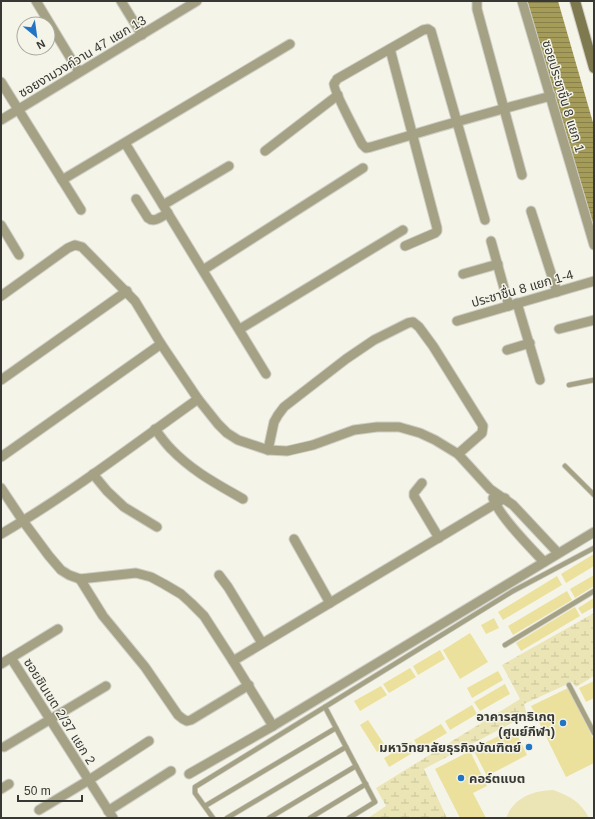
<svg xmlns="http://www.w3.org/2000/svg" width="595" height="819" font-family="Arial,'Noto Sans Thai',sans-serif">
<defs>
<pattern id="wetland-marsh" width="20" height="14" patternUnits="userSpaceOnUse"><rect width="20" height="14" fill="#ebe5b6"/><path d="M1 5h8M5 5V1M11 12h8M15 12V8" fill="none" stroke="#cac59d"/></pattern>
<pattern id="water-rules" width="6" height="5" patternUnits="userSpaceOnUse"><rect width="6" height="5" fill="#a69c59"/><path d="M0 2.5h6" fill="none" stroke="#88804a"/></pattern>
</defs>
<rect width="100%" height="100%" fill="#f5f4e9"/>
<path fill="#ebe5b6" d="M553,790C570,796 581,802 589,818H506C514,797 533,791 553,790Z"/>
<polygon fill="url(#wetland-marsh)" points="594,613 594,676 576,687 572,682 524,704 527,715 424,769 447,818 368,818 386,806 376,788 520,699 502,665"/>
<polygon fill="url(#water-rules)" points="527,1 558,1 594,126 594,236"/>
<g fill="#ebe19c">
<polygon points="594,554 594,566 566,583 561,574"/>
<polygon points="594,575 594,586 575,598 570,589"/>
<polygon points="557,576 562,585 503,620 498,612"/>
<polygon points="567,591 572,600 513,635 508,626"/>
<polygon points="594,598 594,607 582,614 578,608"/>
<polygon points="575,607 580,616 521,651 516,643"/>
<polygon points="494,618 499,628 486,634 481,625"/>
<polygon points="470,633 488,662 460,679 443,650"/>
<polygon points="440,650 445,659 418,675 413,666"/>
<polygon points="410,668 416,677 389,693 383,684"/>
<polygon points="498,671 503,680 472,698 467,688"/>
<polygon points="594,681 594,698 586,702 579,688"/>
<polygon points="505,684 510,694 480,711 474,702"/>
<polygon points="381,686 387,695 360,711 354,701"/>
<polygon points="568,688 594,740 594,763 566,777 531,706"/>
<polygon points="472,705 477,714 450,730 445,721"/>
<polygon points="368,720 386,747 377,752 360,725"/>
<polygon points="441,724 447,733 420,749 414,740"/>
<polygon points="514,728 527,755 487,776 473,749"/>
<polygon points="411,742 416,751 389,767 384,758"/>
<polygon points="470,751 487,786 473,793 486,818 460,818 435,769"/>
</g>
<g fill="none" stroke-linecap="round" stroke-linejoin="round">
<defs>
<g id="lane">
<polyline points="569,385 594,380"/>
<polyline points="565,466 594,495"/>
<polyline points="505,645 594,591"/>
<polyline points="569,685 594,733"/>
<polyline points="325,707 375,802 349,818"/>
<polyline points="205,806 336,728"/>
<polyline points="213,818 195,793 195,787 513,591 594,548"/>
<polyline points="227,818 346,747"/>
<polyline points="269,818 356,766"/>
<polyline points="310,818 366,784"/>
</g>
<g id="street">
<polyline points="36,1 79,72"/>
<polyline points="121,1 142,35"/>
<polyline points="477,1 477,9 522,175"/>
<polyline points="522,1 594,245"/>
<polyline points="390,49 437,228 437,231 435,233 405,246"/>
<polyline points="1,82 81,210"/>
<polyline points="1,120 197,1"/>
<polyline points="125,143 266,374"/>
<polyline points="265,151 338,95"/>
<polyline points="62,180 290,44"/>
<path d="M136,199L148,218C154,223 161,217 168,213"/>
<polyline points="163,205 229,166"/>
<polyline points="531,211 557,292"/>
<path d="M485,220L431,31L428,29L423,30L337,79C337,80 334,83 334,84C333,90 358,136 362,144L366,148L371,147C430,129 490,112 551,96"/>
<polyline points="1,225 19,255"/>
<polyline points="491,241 509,306"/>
<polyline points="203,270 363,168"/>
<polyline points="463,274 498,264"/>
<polyline points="1,296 68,248 75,245 82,247 135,301 161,344 198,399 218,424 227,433 238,440 268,450 287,451 313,445 354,430 377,427 399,427 420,433 435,440 458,454 490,489 513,505 558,553"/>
<polyline points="517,303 540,380"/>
<polyline points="457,321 594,281"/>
<polyline points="240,329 403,230"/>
<polyline points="559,329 594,320"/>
<polyline points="507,350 530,343"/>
<polyline points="1,380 127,291"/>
<path d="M155,429C160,436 165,443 171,449C192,471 217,484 243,499"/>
<polyline points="268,450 274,422 278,415 284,407 346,359 374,340 408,323 413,322 419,327 433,346 483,426 482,433 458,454"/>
<polyline points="1,457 161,344"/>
<polyline points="93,474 107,491 124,507 157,527"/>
<polyline points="422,483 414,493 414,496 439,538"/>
<polyline points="1,488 23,521 49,556 61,570 69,575 80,579 136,573 151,577 164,584 181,594 191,603 204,616 233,661 273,726"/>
<path d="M493,498C499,516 530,547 544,562"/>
<path d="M1,534C70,494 133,445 198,399"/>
<polyline points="294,539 330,603"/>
<polyline points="219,575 228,587 262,643"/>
<polyline points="80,579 103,616 145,667 178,715 183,719 187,721 191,720 249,685"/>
<polyline points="11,658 113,818"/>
<polyline points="233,661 505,498"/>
<polyline points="1,664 58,629"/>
<polyline points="4,747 106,686"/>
<polyline points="189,774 273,726 594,532"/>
<polyline points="1,789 9,784"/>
<polyline points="39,810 89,780 149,741"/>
<polyline points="108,811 171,771"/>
</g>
<polyline id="secondary" points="575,1 594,68"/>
</defs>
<use href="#lane" stroke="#cfcec5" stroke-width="6"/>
<use href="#street" stroke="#cfcec5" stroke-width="11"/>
<use href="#secondary" stroke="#cfcec5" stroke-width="12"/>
<use href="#lane" stroke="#a4a185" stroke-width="4.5"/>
<use href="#street" stroke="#a4a185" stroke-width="9"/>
<use href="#secondary" stroke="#7f794f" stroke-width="10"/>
</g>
<g fill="#2275c4" stroke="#f5f4e9" stroke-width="1.5">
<circle cx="563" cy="723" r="4"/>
<circle cx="529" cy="747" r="4"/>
<circle cx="461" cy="778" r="4"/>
</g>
<g text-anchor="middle" stroke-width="3" stroke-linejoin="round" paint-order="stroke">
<g font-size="13" fill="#383834" stroke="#f5f4e9">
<text transform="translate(82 56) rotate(-31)" y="5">ซอยงามวงค์วาน 47 แยก 13</text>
<text transform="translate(564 96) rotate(73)" y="5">ซอยประชาชื่น 8 แยก 1</text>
<text transform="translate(522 288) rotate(-16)" y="5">ประชาชื่น 8 แยก 1-4</text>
<text transform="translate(60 711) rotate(58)" y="5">ซอยชินเขต 2/37 แยก 2</text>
</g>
<g font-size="13" font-weight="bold" fill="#383834" stroke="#f5f4e9" text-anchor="end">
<text x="555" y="721">อาคารสุทธิเกตุ<tspan x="555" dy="15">(ศูนย์กีฬา)</tspan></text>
<text x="521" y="752">มหาวิทยาลัยธุรกิจบัณฑิตย์</text>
<text x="469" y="783" text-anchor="start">คอร์ตแบต</text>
</g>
</g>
<rect width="595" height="819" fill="none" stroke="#383834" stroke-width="4"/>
<g transform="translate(36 36) rotate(151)"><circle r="19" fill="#f5f4e9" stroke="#a9a9a1"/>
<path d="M0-3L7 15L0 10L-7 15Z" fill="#2275c4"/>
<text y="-6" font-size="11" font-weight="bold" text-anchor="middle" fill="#383834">N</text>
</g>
<path d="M18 795v6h64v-6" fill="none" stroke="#383834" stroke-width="2"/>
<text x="24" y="795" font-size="12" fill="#383834" stroke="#f5f4e9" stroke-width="3" paint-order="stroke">50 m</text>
</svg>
